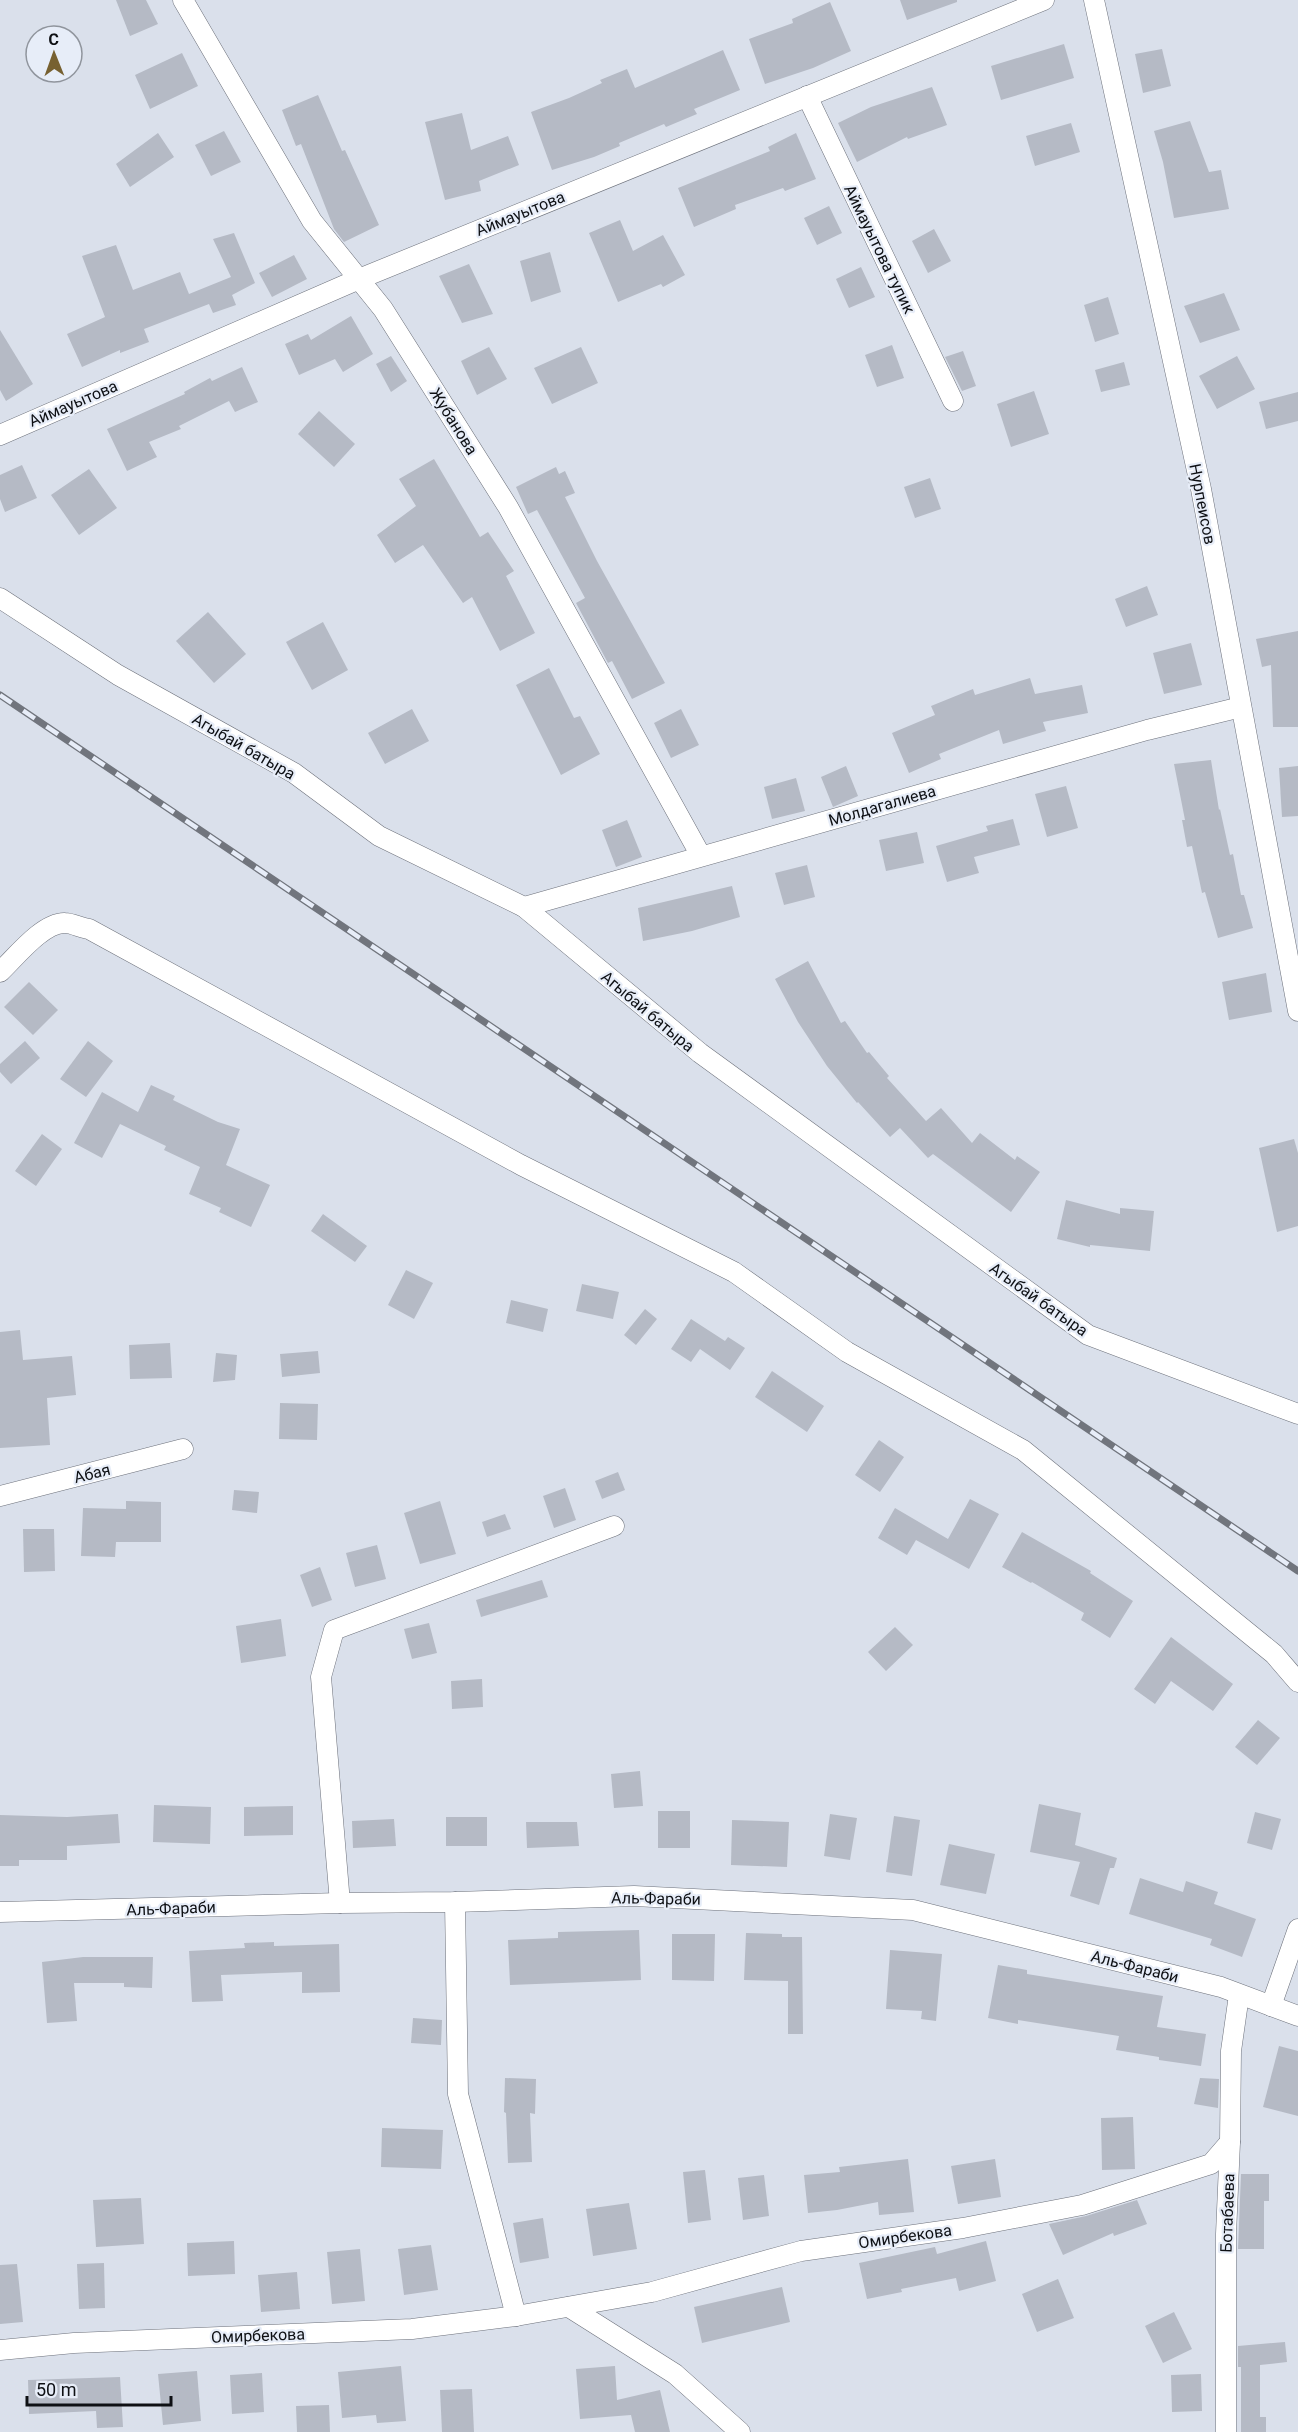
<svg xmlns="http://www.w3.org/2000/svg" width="1298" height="2432" font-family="Roboto,sans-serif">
<rect width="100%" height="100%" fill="#dae0eb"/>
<g fill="#b5bac5">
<polygon points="116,0 146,0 158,24 130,36"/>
<polygon points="900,0 957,0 957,2 907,20"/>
<polygon points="830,2 851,51 813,68 765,84 749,39 793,23 792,19"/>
<polygon points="1064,44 1074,78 1001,100 991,66"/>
<polygon points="1162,49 1171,86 1143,93 1135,54"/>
<polygon points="723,50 740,90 694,109 697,114 666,127 664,124 619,143 620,146 594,157 552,170 531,112 569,98 602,83 600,80 627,69 635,88"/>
<polygon points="182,53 198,86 150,109 135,75"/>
<polygon points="932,87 947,125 908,139 907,137 857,162 838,123 871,107"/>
<polygon points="318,95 342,151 345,150 379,225 344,242 334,229 301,144 296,146 282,110"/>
<polygon points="462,113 471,150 508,136 519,165 479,181 481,191 445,200 425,122"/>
<polygon points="1190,121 1209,172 1221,170 1229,209 1174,218 1163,162 1154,131"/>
<polygon points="1071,123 1080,152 1035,166 1026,136"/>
<polygon points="224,131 241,162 211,176 195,145"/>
<polygon points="158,133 174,157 130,187 116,164"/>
<polygon points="796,133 816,179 785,191 783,188 735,205 736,209 694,227 678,188 770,151 768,147"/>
<polygon points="829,206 842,233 817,245 804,218"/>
<polygon points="620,220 633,251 663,235 685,275 663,287 661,284 618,302 589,233"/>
<polygon points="934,229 951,261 928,273 912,241"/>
<polygon points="234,233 255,283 232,295 236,305 213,313 209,304 144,329 149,342 120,353 120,350 82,367 67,334 105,317 82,256 116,245 133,290 180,272 189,294 231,277 213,239"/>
<polygon points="550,252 561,292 531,302 520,261"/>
<polygon points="294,255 307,279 272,297 259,273"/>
<polygon points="469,264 493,314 462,323 439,276"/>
<polygon points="861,267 875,297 849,308 836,279"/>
<polygon points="1224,293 1240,330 1200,343 1184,306"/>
<polygon points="1108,297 1119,334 1095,342 1084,305"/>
<polygon points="351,316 373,354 343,372 335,359 299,375 285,344 308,334 311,340"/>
<polygon points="0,330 33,384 6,401 0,390"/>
<polygon points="892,345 904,378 877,387 865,355"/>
<polygon points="489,347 507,379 477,395 461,361"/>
<polygon points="581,347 598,383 552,404 534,368"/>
<polygon points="963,351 976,386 962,391 945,357"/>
<polygon points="391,356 407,381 391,392 376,364"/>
<polygon points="1237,356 1255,389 1217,409 1199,376"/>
<polygon points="1124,362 1130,385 1101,392 1095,370"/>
<polygon points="242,367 258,402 235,412 229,401 179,426 181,429 149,442 157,457 127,471 107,429 185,394 184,392 210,378 212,381"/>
<polygon points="1034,391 1049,434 1011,447 997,404"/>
<polygon points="1298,392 1298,421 1266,429 1259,402"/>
<polygon points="319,411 355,444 334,467 298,434"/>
<polygon points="434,459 480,537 488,532 514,571 506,576 535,633 500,651 472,597 463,603 423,545 395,563 377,535 416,506 399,479"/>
<polygon points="22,465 37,498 5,512 0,499 0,475"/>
<polygon points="556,467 559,474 565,471 575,493 565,497 597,561 665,683 632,699 612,661 608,663 576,603 585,598 537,510 528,514 516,487"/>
<polygon points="89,469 117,508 79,535 51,495"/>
<polygon points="930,478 941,509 915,518 904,487"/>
<polygon points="1147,586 1158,615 1126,627 1115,599"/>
<polygon points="208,612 246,654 214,683 176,641"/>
<polygon points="323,622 348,670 312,690 286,642"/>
<polygon points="1298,631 1298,727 1273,727 1271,665 1262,667 1256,639"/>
<polygon points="1191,643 1202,685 1164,694 1153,653"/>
<polygon points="549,668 574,718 580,716 600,754 561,775 516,685"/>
<polygon points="1030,678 1035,694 1082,685 1088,713 1043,722 1046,731 1003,744 999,730 939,754 941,759 909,773 892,733 935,715 931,706 973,689 975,695"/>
<polygon points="412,709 429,741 385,764 368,733"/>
<polygon points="681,709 699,745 671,758 654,723"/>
<polygon points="1211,760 1219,810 1220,809 1230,855 1233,854 1241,895 1244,895 1253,928 1218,938 1205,892 1202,893 1192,846 1187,847 1182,820 1185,820 1174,764"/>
<polygon points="846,766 858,796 833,807 821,777"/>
<polygon points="1298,766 1298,816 1282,817 1279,768"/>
<polygon points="796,778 805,811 772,819 764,787"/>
<polygon points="1066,786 1078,828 1047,837 1035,794"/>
<polygon points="1013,819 1020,845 974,857 979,873 947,882 936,846 988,831 986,826"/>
<polygon points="627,820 642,857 616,867 602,830"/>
<polygon points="917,832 924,863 886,871 879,840"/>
<polygon points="807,865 815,897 784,905 775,873"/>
<polygon points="732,886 740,917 692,931 643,941 638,908"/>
<polygon points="808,961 841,1023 845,1021 867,1053 869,1052 889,1076 887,1078 926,1121 941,1108 972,1143 980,1133 1015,1160 1017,1156 1040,1172 1011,1212 933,1154 928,1158 900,1128 890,1137 858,1102 857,1103 827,1066 798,1022 775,979"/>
<polygon points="1266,973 1272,1012 1229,1020 1222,982"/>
<polygon points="29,982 58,1010 33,1035 4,1007"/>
<polygon points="25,1041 40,1058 11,1084 0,1072 0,1064"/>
<polygon points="88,1041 113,1061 86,1097 60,1079"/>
<polygon points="151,1085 175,1096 173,1100 218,1122 240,1129 226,1165 270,1185 251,1227 219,1212 221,1208 189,1194 200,1167 164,1150 166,1146 120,1124 102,1158 74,1143 102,1092 138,1112"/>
<polygon points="42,1134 62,1149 36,1186 15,1171"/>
<polygon points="1294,1139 1298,1153 1298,1226 1277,1232 1259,1148"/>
<polygon points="1066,1200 1120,1214 1120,1208 1154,1211 1150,1251 1090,1245 1090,1247 1057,1239"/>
<polygon points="323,1214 367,1246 355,1262 311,1231"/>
<polygon points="406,1270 433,1283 414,1319 388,1305"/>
<polygon points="582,1284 619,1292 613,1319 576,1311"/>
<polygon points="511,1300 548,1309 543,1332 506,1323"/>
<polygon points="645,1309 657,1319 636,1345 624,1335"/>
<polygon points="691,1319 725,1341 728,1337 745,1348 730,1370 700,1349 691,1362 671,1349"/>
<polygon points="20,1330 23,1360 72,1356 76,1395 47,1398 50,1445 0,1448 0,1332"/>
<polygon points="170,1343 172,1378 130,1379 129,1345"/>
<polygon points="318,1351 320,1373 282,1377 280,1354"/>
<polygon points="216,1353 237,1355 235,1380 213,1382"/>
<polygon points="772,1371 824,1406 807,1432 755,1397"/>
<polygon points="280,1403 318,1404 317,1440 279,1439"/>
<polygon points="879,1440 904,1457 880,1492 855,1475"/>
<polygon points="618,1472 625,1490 602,1499 595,1481"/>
<polygon points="565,1488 576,1520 554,1528 543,1496"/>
<polygon points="234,1490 259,1492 257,1513 232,1510"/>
<polygon points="970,1499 999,1514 969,1569 916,1540 907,1555 878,1538 895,1508 948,1539"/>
<polygon points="126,1501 161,1502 161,1542 116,1542 115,1557 81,1556 83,1508 126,1509"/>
<polygon points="440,1501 456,1554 420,1564 404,1513"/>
<polygon points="505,1514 511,1529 487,1537 482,1522"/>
<polygon points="23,1529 54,1529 55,1571 24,1572"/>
<polygon points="1022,1532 1091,1571 1090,1573 1133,1601 1110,1638 1081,1620 1084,1613 1032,1582 1031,1583 1002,1567"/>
<polygon points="377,1545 386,1579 355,1587 346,1553"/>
<polygon points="320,1567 332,1600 312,1607 300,1575"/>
<polygon points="542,1580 548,1597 481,1617 476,1600"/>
<polygon points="281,1619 286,1656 241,1663 236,1626"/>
<polygon points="429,1623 437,1653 412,1659 404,1629"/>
<polygon points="895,1627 913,1645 886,1671 868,1652"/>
<polygon points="1171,1637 1233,1684 1213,1711 1171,1681 1155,1704 1134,1689"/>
<polygon points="482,1679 483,1707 452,1709 451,1681"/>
<polygon points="1258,1720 1280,1738 1257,1765 1235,1747"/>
<polygon points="640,1771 643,1806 614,1808 611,1774"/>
<polygon points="1039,1804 1081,1813 1075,1845 1117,1858 1114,1868 1110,1868 1099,1905 1070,1896 1080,1862 1030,1852"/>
<polygon points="154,1805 211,1807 210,1844 153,1842"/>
<polygon points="293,1806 293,1835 244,1836 244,1807"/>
<rect x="658" y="1811" width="32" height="37"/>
<polygon points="1255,1812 1281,1819 1272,1850 1247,1843"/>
<polygon points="118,1814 120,1843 67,1846 67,1860 19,1860 19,1866 0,1866 0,1815 67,1817"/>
<polygon points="830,1814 857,1818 850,1860 824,1856"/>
<polygon points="894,1816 920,1820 912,1876 886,1872"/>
<rect x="446" y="1817" width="41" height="29"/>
<polygon points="394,1819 396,1846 353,1848 352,1821"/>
<polygon points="732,1820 789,1822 787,1867 731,1865"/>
<polygon points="526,1822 577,1822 579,1846 527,1848"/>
<polygon points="949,1844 995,1854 986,1894 940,1885"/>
<polygon points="1140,1878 1183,1892 1186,1881 1218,1892 1214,1904 1256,1919 1242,1957 1210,1945 1212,1939 1129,1914"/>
<polygon points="639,1930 641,1980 510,1985 508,1940 558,1938 558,1932"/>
<polygon points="746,1933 782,1934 782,1937 802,1937 803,2034 788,2034 788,1981 744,1980"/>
<polygon points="672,1934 715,1934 714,1981 672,1980"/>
<polygon points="274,1942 274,1946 339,1944 340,1992 302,1993 302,1972 221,1975 223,2001 192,2002 189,1951 245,1948 244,1943"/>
<polygon points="890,1950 942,1954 936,2021 921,2019 922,2011 886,2009"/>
<polygon points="83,1957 153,1957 152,1988 124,1987 124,1983 74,1983 77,2021 47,2023 42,1962"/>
<polygon points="998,1965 1027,1970 1027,1974 1163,1996 1157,2027 1206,2034 1201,2066 1159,2060 1159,2057 1116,2050 1119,2036 1018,2020 1018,2024 988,2018"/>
<polygon points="413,2018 442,2020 441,2045 411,2043"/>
<polygon points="1279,2046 1298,2051 1298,2116 1263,2107"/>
<polygon points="505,2078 536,2079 535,2114 530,2113 532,2162 508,2163 506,2113 504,2112"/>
<polygon points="1200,2078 1219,2079 1218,2108 1194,2104"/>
<polygon points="1133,2117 1135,2169 1102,2170 1101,2118"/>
<polygon points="382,2128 443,2130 441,2169 381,2167"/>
<polygon points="908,2159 914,2212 879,2215 878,2202 837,2210 808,2213 804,2175 840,2172 839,2167"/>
<polygon points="995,2159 1001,2197 958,2204 951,2166"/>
<polygon points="705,2170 711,2220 688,2223 683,2172"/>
<polygon points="1241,2174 1269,2174 1269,2201 1264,2201 1264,2249 1238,2249"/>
<polygon points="764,2175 769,2216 743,2220 738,2178"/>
<polygon points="141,2198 144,2244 96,2247 93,2200"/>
<polygon points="1137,2200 1147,2224 1114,2236 1113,2233 1063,2255 1049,2224 1086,2216"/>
<polygon points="629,2203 637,2249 593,2256 586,2209"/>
<polygon points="543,2218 549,2258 520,2263 513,2223"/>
<polygon points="234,2241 235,2274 188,2276 187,2243"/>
<polygon points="986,2241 996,2281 959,2291 956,2278 901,2289 902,2292 867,2299 859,2263 935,2247 937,2254"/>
<polygon points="431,2245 438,2290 404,2295 398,2249"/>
<polygon points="360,2249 365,2301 332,2304 327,2252"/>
<polygon points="104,2263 105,2308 79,2309 77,2264"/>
<polygon points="17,2264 23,2322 0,2324 0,2265"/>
<polygon points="297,2272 300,2309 261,2312 258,2275"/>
<polygon points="1058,2279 1074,2318 1037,2332 1022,2294"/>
<polygon points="782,2287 790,2322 702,2343 694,2307"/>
<polygon points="1174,2312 1192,2349 1163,2363 1145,2326"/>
<polygon points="1285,2342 1287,2362 1260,2365 1260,2417 1266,2417 1266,2432 1241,2432 1241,2367 1238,2367 1238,2346"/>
<polygon points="401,2366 406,2421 377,2423 376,2415 342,2418 338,2372"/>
<polygon points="615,2366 617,2400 660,2390 670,2432 635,2432 631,2415 580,2419 576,2369"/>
<polygon points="197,2371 201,2421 163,2425 158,2374"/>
<polygon points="262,2373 264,2412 232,2414 230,2375"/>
<polygon points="1201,2374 1202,2411 1172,2412 1171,2375"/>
<polygon points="120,2377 123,2427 97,2428 96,2411 29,2414 28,2380"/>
<polygon points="472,2389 474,2432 442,2432 440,2390"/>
<polygon points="329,2405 330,2432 297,2432 296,2406"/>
</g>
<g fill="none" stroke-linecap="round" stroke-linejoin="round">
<defs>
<g id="minor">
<polyline points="183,0 312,221 383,309 508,507 701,856"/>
<polyline points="1094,0 1201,489 1298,1011"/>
<polyline points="807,96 953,401"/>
<polyline points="0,435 359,279 1044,0"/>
<polyline points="0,598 118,675 294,773 379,836 524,907 700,1053 1088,1335 1298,1414"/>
<polyline points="524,907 1147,730 1241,707"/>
<path d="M0,972C15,958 43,922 65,923C72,923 81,928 89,929L521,1165L734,1272L847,1352L1023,1450L1274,1654L1298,1682"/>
<polyline points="0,1496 183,1449"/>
<polyline points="455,1902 458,2094 516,2316"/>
<polyline points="340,1903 321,1677 334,1630 614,1526"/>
<polyline points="0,1912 340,1903 455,1902 634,1896 913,1910 1221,1987 1298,2016"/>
<polyline points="1271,2006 1298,1929"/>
<polyline points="569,2307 675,2374 740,2432"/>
<polyline points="0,2350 74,2343 412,2329 516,2316 652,2292 801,2251 963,2228 1082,2205 1211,2164 1230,2142"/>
<polyline points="1226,2432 1226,2234 1230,2142 1231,2051 1239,1995"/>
</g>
</defs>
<use href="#minor" stroke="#6d717b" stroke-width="21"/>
<use href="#minor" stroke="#fff" stroke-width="20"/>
<defs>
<polyline id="rail" points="0,695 1298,1571"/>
</defs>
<use href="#rail" stroke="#71757d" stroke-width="7"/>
<use href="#rail" stroke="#e7edf8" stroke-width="4.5" stroke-dasharray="14" stroke-linecap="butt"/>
</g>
<g text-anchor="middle" stroke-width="4.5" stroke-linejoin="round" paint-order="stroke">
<g font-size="16" fill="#0e1014" stroke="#e7edf8">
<text transform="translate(520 213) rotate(-22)" y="6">Аймауытова</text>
<text transform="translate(880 249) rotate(64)" y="6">Аймауытова тупик</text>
<text transform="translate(73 403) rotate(-23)" y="6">Аймауытова</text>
<text transform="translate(454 421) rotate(58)" y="6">Жубанова</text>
<text transform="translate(1203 504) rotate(79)" y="6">Нурпеисов</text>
<text transform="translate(244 746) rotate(30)" y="6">Агыбай батыра</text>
<text transform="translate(882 805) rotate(-16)" y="6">Молдагалиева</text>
<text transform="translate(648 1011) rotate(40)" y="6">Агыбай батыра</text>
<text transform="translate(1039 1299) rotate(35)" y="6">Агыбай батыра</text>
<text transform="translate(92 1473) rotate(-14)" y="6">Абая</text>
<text transform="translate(656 1898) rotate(1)" y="6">Аль-Фараби</text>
<text transform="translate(171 1908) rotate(-2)" y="6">Аль-Фараби</text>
<text transform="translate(1135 1966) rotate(14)" y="6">Аль-Фараби</text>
<text transform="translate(1227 2213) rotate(-88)" y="6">Ботабаева</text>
<text transform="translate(905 2236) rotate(-8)" y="6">Омирбекова</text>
<text transform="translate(258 2335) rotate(-2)" y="6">Омирбекова</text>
</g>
</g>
<g transform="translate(54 54) rotate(359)"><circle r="28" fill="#e7edf8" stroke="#90959d" stroke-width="1.5"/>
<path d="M0-4.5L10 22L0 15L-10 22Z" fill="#776131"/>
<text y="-9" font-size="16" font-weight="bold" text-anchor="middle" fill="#0e1014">С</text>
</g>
<path d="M27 2396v9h144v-9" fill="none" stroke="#0e1014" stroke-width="3"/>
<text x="36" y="2396" font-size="18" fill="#0e1014" stroke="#e7edf8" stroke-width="4.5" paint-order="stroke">50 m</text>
</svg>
